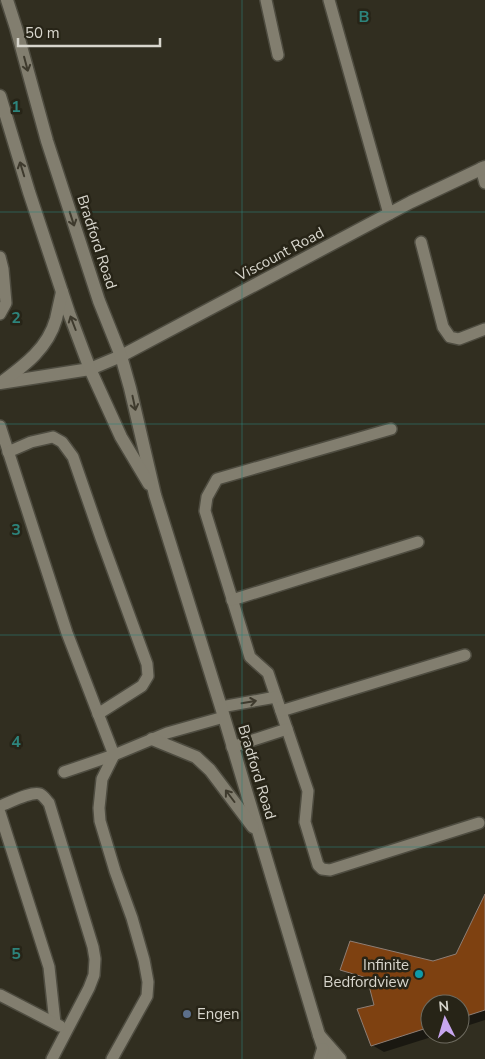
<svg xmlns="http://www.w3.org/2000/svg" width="485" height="1059" font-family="'Nunito Sans',sans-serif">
<rect width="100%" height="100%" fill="#312e20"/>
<polygon fill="#0007" points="485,909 485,1020 460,1028 460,1004 430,1004 430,1034 441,1034 384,1052 372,1045 375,1006 369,981 353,976 342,969 433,963 457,955"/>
<polygon fill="#7e4111" stroke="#8e7e75" points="485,894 485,1010 460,1018 460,1004 430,1004 430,1027 371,1046 357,1009 374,1005 367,978 340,970 350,941 433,961 456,954"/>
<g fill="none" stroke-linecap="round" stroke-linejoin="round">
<defs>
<g id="service">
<polyline points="266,0 278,55"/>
<polyline points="329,0 389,214"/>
<polyline points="481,168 485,183"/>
<polyline points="421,242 443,327 450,337 459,339 485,329"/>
<polyline points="0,257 3,269 6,303 0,314"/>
<polyline points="0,426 67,633 114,755 64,772"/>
<polyline points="391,429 217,479 207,497 205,511 250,657 268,673 308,791 305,822 318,865 322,869 330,870 479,823"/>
<polyline points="8,452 31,442 53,437 62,442 73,457 101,538 147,664 148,676 142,686 98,714"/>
<polyline points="232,600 418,542"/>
<polyline points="221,707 276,697"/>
<polyline points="281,711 465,655"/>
<polyline points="232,747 287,729"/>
<path d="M0,806C9,803 31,791 40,794C44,796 46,800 49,803L93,947L95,959L94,975L89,988L52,1059"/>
<polyline points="0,813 49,967 55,1023"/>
<polyline points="0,995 60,1026"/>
<polyline points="112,1059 147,996 148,982 144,960 132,918 115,871 100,821 99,808 102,779 114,755 167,733 224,717"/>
</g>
<polyline id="minor" points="0,383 90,369 121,356 411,202 485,167"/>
<g id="tertiary">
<polyline points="7,0 16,28 47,141 99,301 121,356 130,388 155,495 221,707 319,1035 327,1059"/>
<polyline points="0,96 29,192 69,313 90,369 121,437 149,484"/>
<path d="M2,382C25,365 48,348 56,319C58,310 60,301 62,292"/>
<polyline points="152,739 196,757 210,770 253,827"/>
</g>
<g id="secondary">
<polyline points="319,1035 340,1059"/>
<polyline points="320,1059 323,1049"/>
</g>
</defs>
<use href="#service" stroke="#4e4c40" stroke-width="14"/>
<use href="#minor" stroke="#4e4c40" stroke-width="15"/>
<use href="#tertiary" stroke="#4e4c40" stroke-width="15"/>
<use href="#secondary" stroke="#4e4c40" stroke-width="15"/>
<use href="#service" stroke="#827e6f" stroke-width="11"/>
<use href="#minor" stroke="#827e6f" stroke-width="12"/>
<use href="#tertiary" stroke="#827e6f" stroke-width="12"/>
<use href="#secondary" stroke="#827e6f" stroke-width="12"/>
</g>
<defs><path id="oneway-shaft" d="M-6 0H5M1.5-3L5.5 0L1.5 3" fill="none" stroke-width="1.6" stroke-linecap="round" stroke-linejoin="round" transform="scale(1.25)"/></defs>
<g stroke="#3e3a2d">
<use href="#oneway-shaft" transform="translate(26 64) rotate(75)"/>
<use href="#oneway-shaft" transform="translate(22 169) rotate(-107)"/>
<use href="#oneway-shaft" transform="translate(72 219) rotate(72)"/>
<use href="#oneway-shaft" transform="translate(73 323) rotate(-111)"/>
<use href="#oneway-shaft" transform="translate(134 403) rotate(78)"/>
<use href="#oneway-shaft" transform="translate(249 702) rotate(-9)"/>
<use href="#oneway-shaft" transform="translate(230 796) rotate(-127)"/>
</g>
<path fill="none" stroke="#2d847c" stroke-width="1" stroke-opacity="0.55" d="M242,0V1059M0,212H485M0,424H485M0,635H485M0,847H485"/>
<circle fill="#0f9aa8" stroke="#272417" stroke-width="2" cx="419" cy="974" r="5"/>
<circle fill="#5c6f8a" stroke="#272417" stroke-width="2" cx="187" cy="1014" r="5"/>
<g text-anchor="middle" stroke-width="5" stroke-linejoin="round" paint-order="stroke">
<g font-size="15" fill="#d8d6cd" stroke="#272417">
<text transform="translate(97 242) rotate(72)" y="5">Bradford Road</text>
<text transform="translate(280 254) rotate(-28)" y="5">Viscount Road</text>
<text transform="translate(257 772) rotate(73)" y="5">Bradford Road</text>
</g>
<g font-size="15" fill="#d8d6cd" stroke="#272417" text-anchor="end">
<text x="409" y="970">Infinite<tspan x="409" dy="17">Bedfordview</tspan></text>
<text x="197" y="1019" text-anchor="start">Engen</text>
</g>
</g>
<g font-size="16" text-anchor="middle" font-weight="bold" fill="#2d847c" stroke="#272417" stroke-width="5" stroke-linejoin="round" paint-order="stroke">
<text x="364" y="22">B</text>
<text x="16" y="112">1</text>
<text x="16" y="323">2</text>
<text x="16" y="535">3</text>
<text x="16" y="747">4</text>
<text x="16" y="959">5</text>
</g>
<g transform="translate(445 1019) rotate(355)"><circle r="24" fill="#272417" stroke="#6e6b60"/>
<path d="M0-4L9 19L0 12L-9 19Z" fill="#c8a6ef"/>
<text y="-8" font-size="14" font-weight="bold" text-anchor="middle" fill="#d8d6cd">N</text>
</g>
<path d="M18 38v8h142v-8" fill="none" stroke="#d8d6cd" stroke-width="2.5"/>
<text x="25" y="38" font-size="15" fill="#d8d6cd" stroke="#272417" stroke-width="4" paint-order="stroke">50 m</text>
</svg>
